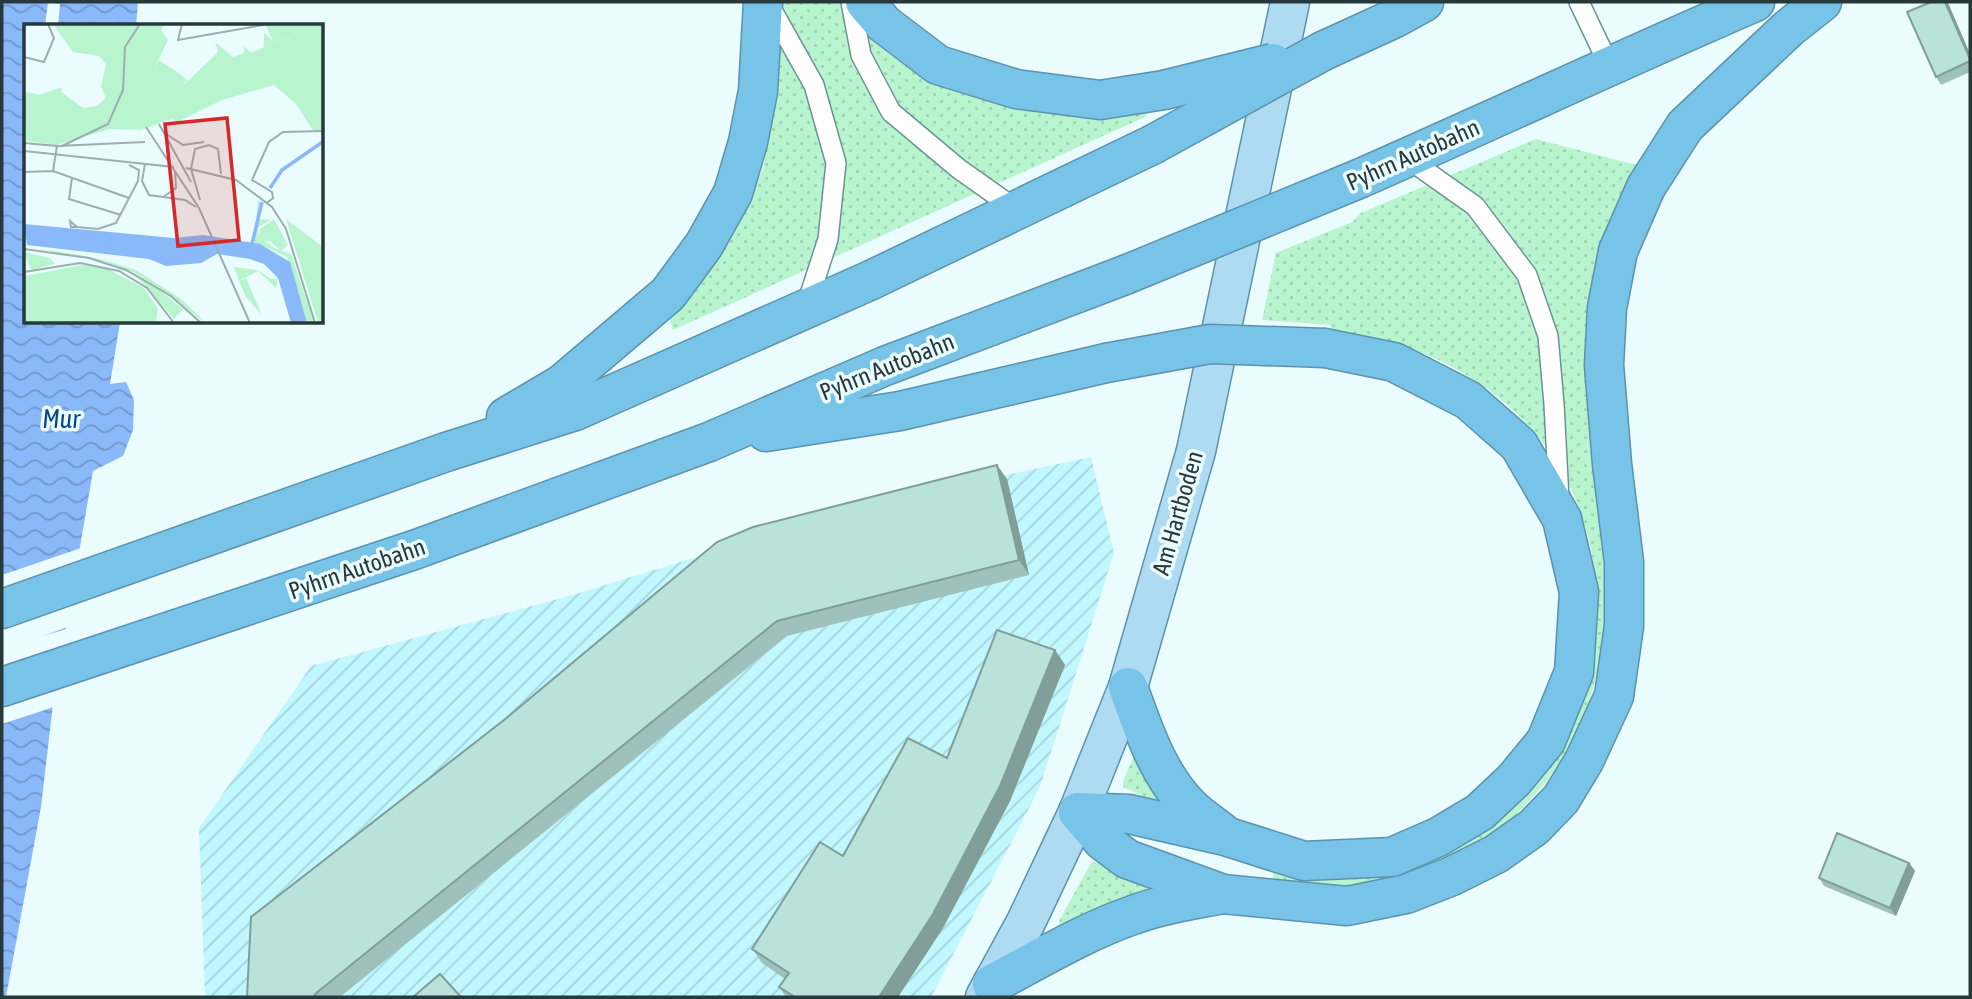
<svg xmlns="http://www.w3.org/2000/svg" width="1972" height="999" font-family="'Asap Condensed',sans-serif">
<defs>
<pattern id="industrial-furrows" width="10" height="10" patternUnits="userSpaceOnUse" patternTransform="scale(1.75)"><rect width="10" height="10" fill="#c1f7fe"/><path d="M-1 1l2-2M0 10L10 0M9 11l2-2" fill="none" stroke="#a6d4db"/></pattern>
<pattern id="grass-dots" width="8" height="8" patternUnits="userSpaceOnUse" patternTransform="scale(1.75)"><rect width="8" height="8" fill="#b8f5cf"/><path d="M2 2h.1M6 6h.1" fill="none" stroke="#9ed3b3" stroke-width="1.8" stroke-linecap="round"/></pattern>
<pattern id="water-waves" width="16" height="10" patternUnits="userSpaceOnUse" patternTransform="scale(1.75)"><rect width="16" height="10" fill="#8ab9f9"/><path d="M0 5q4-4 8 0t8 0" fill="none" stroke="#7197cb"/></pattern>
</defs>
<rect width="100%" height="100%" fill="#ebfcff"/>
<polygon fill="url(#industrial-furrows)" points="1091,457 1114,553 1040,787 931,997 205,997 199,828 311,666 576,594 862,506"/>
<g fill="url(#grass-dots)">
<polygon points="779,2 842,2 880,42 1153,107 1145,117 673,330 669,317 692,294 720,258 763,169 778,69"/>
<path d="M1536,139L1637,165L1621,198L1586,362V395L1602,521L1607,603L1602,656L1597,676L1582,722L1570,747L1546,782L1513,818L1491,836L1426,870L1366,884L1339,888L1272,883L1274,872L1316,876L1421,860L1592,665C1615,524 1553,406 1420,352C1391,341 1361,335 1332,329L1330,325L1262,320L1276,253L1352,222L1361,213Z"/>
<polygon points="1136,751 1157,797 1156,802 1123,787 1123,782"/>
<polygon points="1092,861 1154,885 1155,888 1058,930 1060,919"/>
</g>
<polygon fill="url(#water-waves)" points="2,2 138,2 136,26 58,26 60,4 48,2 45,26 26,26 26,322 120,322 110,384 126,382 134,400 133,430 123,456 93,471 53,704 41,807 6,997 2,997"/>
<polygon fill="#ebfcff" points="84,547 70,626 43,636 70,628 57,706 2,724 2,575"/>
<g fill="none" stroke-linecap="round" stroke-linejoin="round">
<defs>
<g id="service">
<polyline points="851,2 861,55 891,112 959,169 1017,210"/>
<polyline points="1579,2 1609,65"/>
<polyline points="768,3 814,85 836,163 828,239 806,307"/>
<polyline points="1407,158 1475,206 1527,275 1548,336 1554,404 1559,499"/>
</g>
<polyline id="primary" points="985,997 1026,922 1078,812 1128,687 1196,451 1290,2"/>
<g id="motorway">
<polyline points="865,2 884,24 938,65 1016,89 1100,100 1164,90"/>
<polyline points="1323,51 1395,18 1424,2"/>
<path d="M1361,178C1493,120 1623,59 1755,2"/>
<polyline points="506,417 562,384 668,294 704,245 733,193 748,142 758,91 763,2"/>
<polyline points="766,432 900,411 1106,363"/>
<polyline points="2,609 446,452 575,411 869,281 1152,145"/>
<polyline points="2,687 414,550 709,442 885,366 1125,275"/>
<path d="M1128,687C1143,729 1158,775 1190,807C1200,817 1213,825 1224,834"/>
<polyline points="1078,812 1103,841 1127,859 1223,894 1347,906 1406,894 1452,876 1496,854 1534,827 1561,799 1584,761 1614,696 1624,626 1624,562 1612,464 1604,365 1607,308 1618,251 1646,187 1685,126 1789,28 1822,2"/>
<polyline points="1078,812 1129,814 1225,836 1304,861 1392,857 1438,837 1480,812 1514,780 1546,741 1574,672 1579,592 1562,519 1519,445 1468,400 1394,362 1325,348"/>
<path d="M992,984C1038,960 1084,932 1133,915C1162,904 1193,900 1223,894"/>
</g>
</defs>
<use href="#service" stroke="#6a9398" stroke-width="22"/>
<use href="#primary" stroke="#5c93ac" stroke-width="41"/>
<use href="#motorway" stroke="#5c93ac" stroke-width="41"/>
<use href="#service" stroke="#fff" stroke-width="19"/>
<use href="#primary" stroke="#aedbf1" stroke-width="38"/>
<use href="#motorway" stroke="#78c3e8" stroke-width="38"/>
<defs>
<g id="motorway-bridge">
<polyline points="1164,90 1273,63"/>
<polyline points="1152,145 1323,51"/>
<polyline points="1125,275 1361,178"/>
<polyline points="1106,363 1210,344 1325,348"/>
</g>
</defs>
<use href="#motorway-bridge" stroke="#5c93ac" stroke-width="41" stroke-linecap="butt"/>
<use href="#motorway-bridge" stroke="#78c3e8" stroke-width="38"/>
</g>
<g fill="#9ec2bb">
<polygon points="1931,2 1947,2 1970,54 1970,72 1941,85 1936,77"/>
<polygon points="1007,479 1029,575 787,636 340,997 247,997 504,720"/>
<polygon points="1055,650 1065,665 1010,801 943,928 898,997 786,997 779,987 785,979 762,963 752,949 843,856 947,758"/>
<polygon points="1909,863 1915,871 1896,916 1824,886 1819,878"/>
</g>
<g fill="#819e99">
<polygon points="1945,2 1947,2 1949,5 1970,54 1970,59"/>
<polygon points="997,465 1007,479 1029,575 1019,560"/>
<polygon points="1055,650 1065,665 1010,801 943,928 898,997 879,997"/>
<polygon points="1909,863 1915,871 1896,916 1890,908"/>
</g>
<g fill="#b8e2da" stroke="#819e99" stroke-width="2">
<polygon points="1931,2 1945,2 1970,59 1970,61 1936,77 1907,12"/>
<polygon points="997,465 1019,560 777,621 315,994 314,997 247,997 251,917 504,720 717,542 753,527"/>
<polygon points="997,630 1055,650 1000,786 933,914 879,997 795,997 779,987 789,973 752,949 820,842 843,856 908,738 947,758"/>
<polygon points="1837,833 1909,863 1890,908 1819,878"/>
<polygon points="440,974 461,997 413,997"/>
</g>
<g text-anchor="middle" stroke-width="7" stroke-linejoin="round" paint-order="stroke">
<g font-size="24" fill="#28393c" stroke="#ebfcff">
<text transform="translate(1413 155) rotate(-24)" y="8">Pyhrn Autobahn</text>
<text transform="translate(887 367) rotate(-22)" y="8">Pyhrn Autobahn</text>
<text transform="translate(1178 513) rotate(-74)" y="8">Am Hartboden</text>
<text transform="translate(357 569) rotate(-19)" y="8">Pyhrn Autobahn</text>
</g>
<g font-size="26" font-style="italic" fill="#034790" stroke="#ebfcff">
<text x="61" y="428">Mur</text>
</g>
</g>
<g transform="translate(24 24)">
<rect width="299" height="299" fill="#ebfcff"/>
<path d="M241,0H265L273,3L266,14L249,17ZM135,36L155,49L166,59L140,53L130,45ZM25,227V226L61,232L80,236L112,246L156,274L182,299L111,249L80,237ZM210,243L234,246L247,255L254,254L252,264L234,247L215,257ZM114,254L135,266L159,285L150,295Z" fill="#b8f5cf"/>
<path d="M29,0H140L137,6L144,16L130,45L162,59L194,28L191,18L209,33L220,29V22L227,29L240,23V9L249,17L266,14L272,3L265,0H299V107L290,108L272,80L250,61L198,76L153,98L148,95L117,106L86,105L33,121L2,117L0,67L15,71L38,63L37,68L59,84L73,82L82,74L77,62L82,40L75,32L49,28ZM234,176L239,179L235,195L247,196L234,203L235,211L250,224L267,230L290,299H283L263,233L230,218ZM262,195L299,223V299H294ZM0,228L26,234L31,240L7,246ZM58,241L82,244L120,264L134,285L132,299H0V252ZM222,254L231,275L238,291L222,273L215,257Z" fill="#b8f5cf"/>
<path d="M250,195L264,221L257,227L246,217L235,216L236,205Z" fill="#b8f5cf"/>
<path d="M0,200L150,214L179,211L236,220L266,238L283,299H267L254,254L240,240L226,235L193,230L177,239L142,242L125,235L3,221Z" fill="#8ab9f9"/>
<path fill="none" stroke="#8ab9f9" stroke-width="3.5" d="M246,164L258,146L300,117M228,220L238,178"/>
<path fill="none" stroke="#9daeb1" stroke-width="2" d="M158,0L154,16L239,1M0,33L20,38L30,14L24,0M135,100L167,158M122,103L175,184L226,299M142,110L159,121L180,118M0,119L33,122L29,147M33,122L121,118M38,122L84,100L99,66L101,23L116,0M0,127L150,143M121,140L118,157L125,171L161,176L172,183M162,144L212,156L248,183L262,205L291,299M0,148L29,147L105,174M48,154L45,175L97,191M139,173L152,164L151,147M176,176L167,145L171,125L185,121L194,125L197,150M243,179L249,174L248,168L228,156L245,118L259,108L300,107M53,203H47L46,197L53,203L74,205L92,199L114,157L115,146L105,141M0,225L65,234L102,246L147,272L177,299M0,248L56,239L95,247L123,264L150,299"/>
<path fill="#d62828" fill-opacity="0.15" stroke="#d62828" stroke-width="3.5" d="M203,94L215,216L154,222L141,100Z"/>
<rect width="299" height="299" fill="none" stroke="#28393c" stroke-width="3.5"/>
</g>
<rect width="1972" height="999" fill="none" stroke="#28393c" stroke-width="7"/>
</svg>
